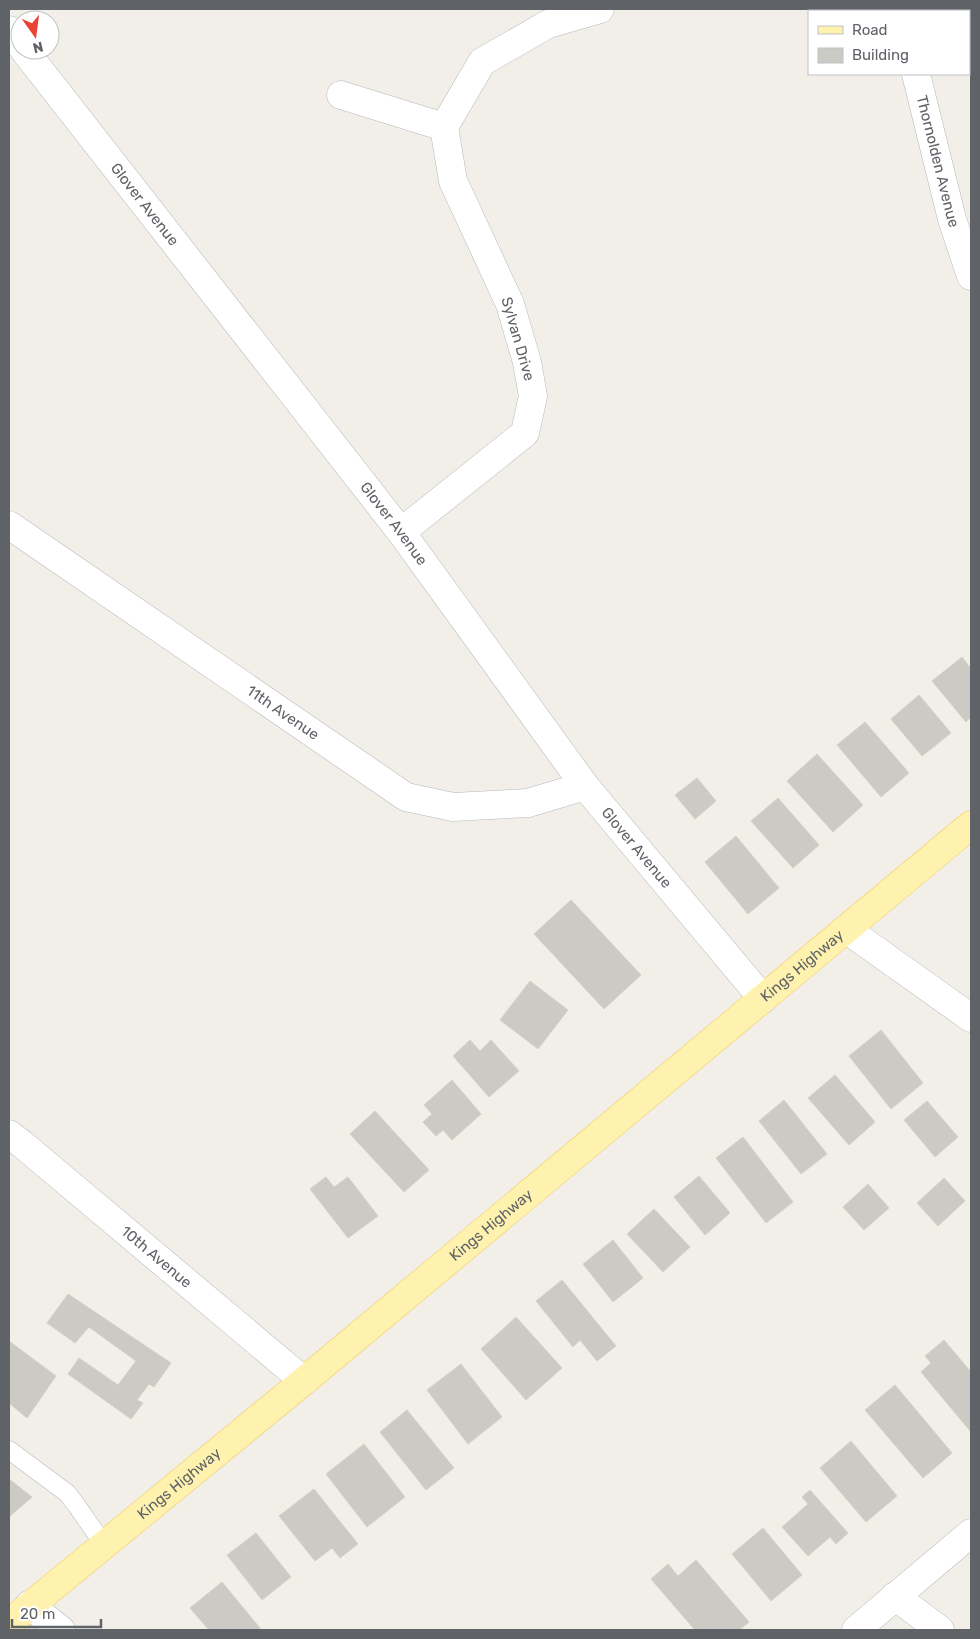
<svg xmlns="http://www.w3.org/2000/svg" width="980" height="1639" font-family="Rubik,sans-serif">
<rect width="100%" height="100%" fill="#f1efe8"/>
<g fill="#cccac5" stroke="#d6d1c6">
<polygon points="962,657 971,669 971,717 966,722 932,681"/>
<polygon points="919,695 951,733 922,756 891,719"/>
<polygon points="865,722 909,773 881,797 837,745"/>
<polygon points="817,754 863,805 833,832 787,781"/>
<polygon points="697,778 716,801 695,819 675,795"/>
<polygon points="778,798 819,845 793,868 751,821"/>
<polygon points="736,836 779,888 748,914 705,862"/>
<polygon points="571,900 641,975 604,1009 534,934"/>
<polygon points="530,981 568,1010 538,1049 500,1020"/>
<polygon points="881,1030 923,1083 891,1109 849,1056"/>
<polygon points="470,1040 480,1051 491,1040 519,1071 489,1097 453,1056"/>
<polygon points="835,1075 875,1122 849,1145 808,1098"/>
<polygon points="452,1080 481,1114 452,1140 443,1130 436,1136 423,1122 432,1114 424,1105"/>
<polygon points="784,1100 827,1154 801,1174 759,1121"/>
<polygon points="927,1101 958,1137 935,1157 904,1120"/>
<polygon points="375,1111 429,1170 404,1192 350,1134"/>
<polygon points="743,1137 793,1202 766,1223 716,1158"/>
<polygon points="699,1176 730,1213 705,1235 674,1197"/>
<polygon points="326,1177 334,1187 348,1177 378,1216 348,1238 310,1189"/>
<polygon points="944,1178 965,1201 938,1226 917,1203"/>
<polygon points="868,1184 889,1208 864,1230 843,1207"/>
<polygon points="654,1209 690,1247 663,1272 627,1234"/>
<polygon points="613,1240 643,1278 613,1302 583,1264"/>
<polygon points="562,1280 616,1346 597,1361 580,1340 573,1347 536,1301"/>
<polygon points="68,1294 171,1363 154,1387 149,1384 137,1400 143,1403 131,1419 68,1374 79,1358 118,1385 136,1361 89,1327 75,1343 47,1323"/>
<polygon points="516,1317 562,1368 526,1400 481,1349"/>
<polygon points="944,1340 971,1372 971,1432 921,1372 931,1363 925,1356"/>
<polygon points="9,1341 56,1376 27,1418 9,1403"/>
<polygon points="461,1364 502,1417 468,1444 427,1390"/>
<polygon points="895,1385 952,1453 923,1478 865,1410"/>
<polygon points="407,1410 454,1468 426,1490 380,1432"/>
<polygon points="851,1441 897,1496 866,1522 820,1468"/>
<polygon points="364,1444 405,1497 367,1527 326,1474"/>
<polygon points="9,1479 32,1497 9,1517"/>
<polygon points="314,1489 358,1544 340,1558 332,1548 315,1561 279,1516"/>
<polygon points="810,1490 848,1533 836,1544 830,1537 808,1556 782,1527 808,1504 802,1497"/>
<polygon points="763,1528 802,1575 771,1601 732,1554"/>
<polygon points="256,1533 291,1577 262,1600 227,1555"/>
<polygon points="696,1560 749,1622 739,1630 695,1630 651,1579 668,1564 678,1576"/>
<polygon points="222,1582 260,1628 258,1630 209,1630 190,1608"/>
</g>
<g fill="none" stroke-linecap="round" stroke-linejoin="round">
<defs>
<polyline id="lane" points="9,1450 67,1493 77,1506 104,1545"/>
<g id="street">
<polyline points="901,9 901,11"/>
<polyline points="9,30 20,45"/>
<path id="s1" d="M24,50L401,532L585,786L763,999"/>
<path id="s2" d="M916,74L952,219L971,276"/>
<polyline points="341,95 444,127"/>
<path id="s3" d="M9,525L406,797L453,807L528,803L585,786"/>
<polyline points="401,532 525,433 533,396 527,362 510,304 453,181 444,127 482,62 548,24 600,9"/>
<polyline points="846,929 971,1018"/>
<path id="s4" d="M9,1134L22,1144L304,1381"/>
<polyline points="895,1596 940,1630"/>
<polyline points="856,1630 971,1533"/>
</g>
<polyline id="secondary" points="29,1605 61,1630"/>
<g id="primary">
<path id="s5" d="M9,1623L304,1381L971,825"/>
</g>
</defs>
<use href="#lane" stroke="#b5b8bc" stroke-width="19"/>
<use href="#street" stroke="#b5b8bc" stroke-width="29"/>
<use href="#secondary" stroke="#b6babf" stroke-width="29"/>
<use href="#primary" stroke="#f2c960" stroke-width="29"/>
<use href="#lane" stroke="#fff" stroke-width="18"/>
<use href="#street" stroke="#fff" stroke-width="28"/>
<use href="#secondary" stroke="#fff" stroke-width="28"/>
<use href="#primary" stroke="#fff2af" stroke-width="28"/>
</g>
<g text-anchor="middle" stroke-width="4" stroke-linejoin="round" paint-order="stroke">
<g font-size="15" fill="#5f6368" stroke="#fff">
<text dy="5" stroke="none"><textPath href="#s2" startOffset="90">Thornolden Avenue</textPath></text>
<text dy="5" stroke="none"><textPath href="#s1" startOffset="196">Glover Avenue</textPath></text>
<text transform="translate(518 339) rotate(74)" y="5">Sylvan Drive</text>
<text dy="5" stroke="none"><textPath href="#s1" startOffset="601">Glover Avenue</textPath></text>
<text dy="5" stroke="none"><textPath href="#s3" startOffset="332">11th Avenue</textPath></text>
<text dy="5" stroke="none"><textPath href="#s1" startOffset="1006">Glover Avenue</textPath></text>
<text dy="5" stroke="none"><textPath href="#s5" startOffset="1030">Kings Highway</textPath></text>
<text dy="5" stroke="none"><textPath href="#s5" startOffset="625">Kings Highway</textPath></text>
<text dy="5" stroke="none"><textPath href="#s4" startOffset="192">10th Avenue</textPath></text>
<text dy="5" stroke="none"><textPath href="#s5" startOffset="220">Kings Highway</textPath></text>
</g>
</g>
<rect width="980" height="1639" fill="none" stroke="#5f6368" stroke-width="20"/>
<rect x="808" y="10" width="162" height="65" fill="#ffffff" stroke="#bfc1c3"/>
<rect x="818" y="26" width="25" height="8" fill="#fff2af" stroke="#bfc1c3"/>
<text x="852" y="35" font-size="15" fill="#5f6368">Road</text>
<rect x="818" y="48" width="25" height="15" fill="#cccac5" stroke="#bfc1c3"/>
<text x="852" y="60" font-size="15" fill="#5f6368">Building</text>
<g transform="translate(35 35) rotate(166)"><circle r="24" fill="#ffffff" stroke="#bfc1c3"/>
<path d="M0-4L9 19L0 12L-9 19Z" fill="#ea4335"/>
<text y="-8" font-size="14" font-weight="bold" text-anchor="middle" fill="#5f6368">N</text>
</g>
<path d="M12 1619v8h89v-8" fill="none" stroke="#5f6368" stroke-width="2.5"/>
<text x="20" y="1619" font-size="15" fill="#5f6368" stroke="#ffffff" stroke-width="4" paint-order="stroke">20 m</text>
</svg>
